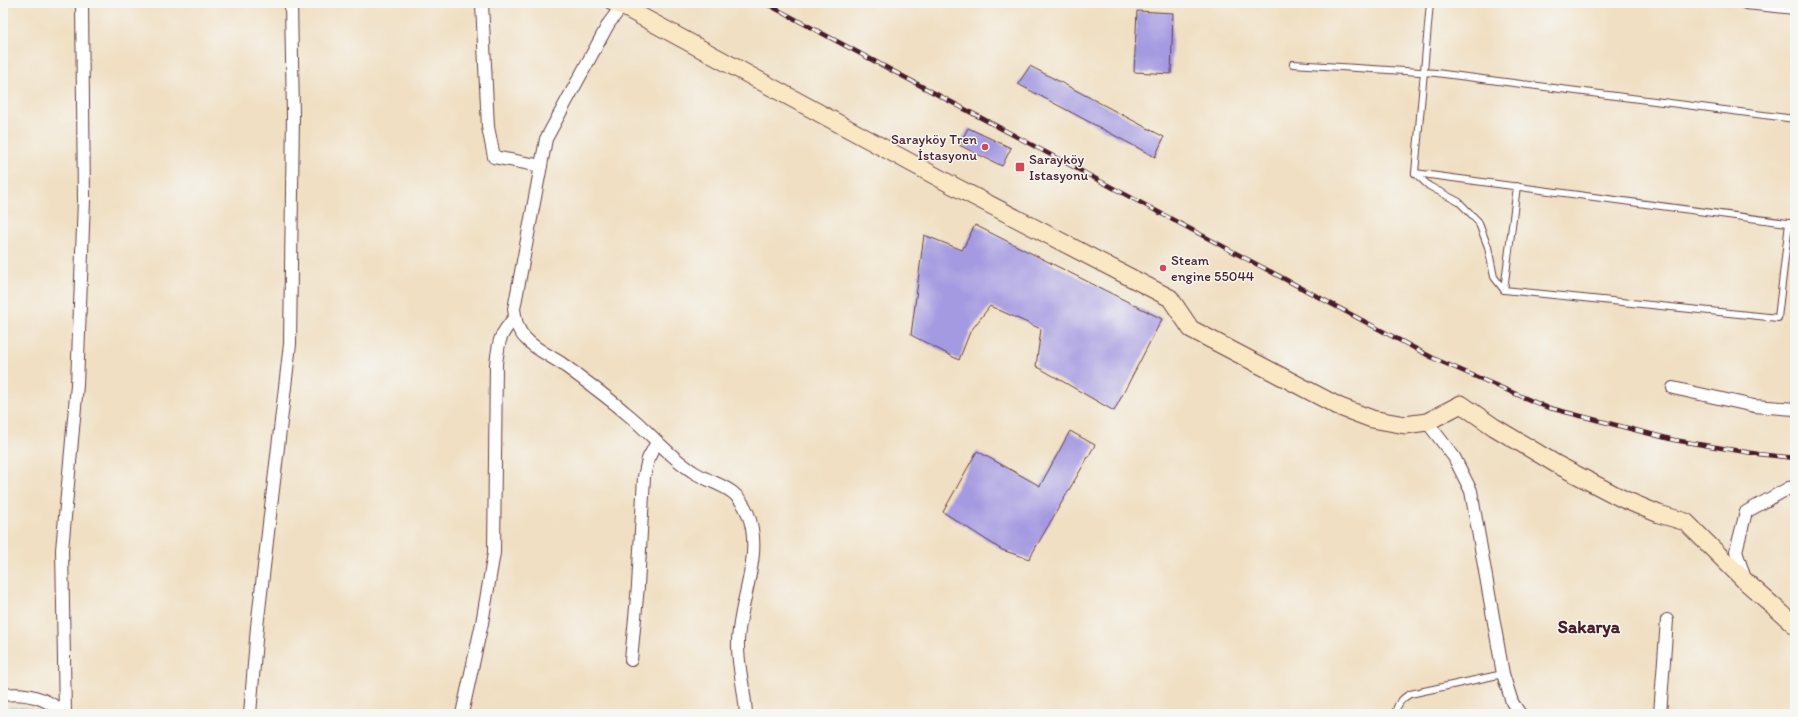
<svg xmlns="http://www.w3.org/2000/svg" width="1798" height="717" font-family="Itim,sans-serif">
<rect width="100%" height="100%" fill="#f6f6f2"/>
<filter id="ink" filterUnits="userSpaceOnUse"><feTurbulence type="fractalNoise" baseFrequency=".025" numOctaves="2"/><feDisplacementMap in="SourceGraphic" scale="8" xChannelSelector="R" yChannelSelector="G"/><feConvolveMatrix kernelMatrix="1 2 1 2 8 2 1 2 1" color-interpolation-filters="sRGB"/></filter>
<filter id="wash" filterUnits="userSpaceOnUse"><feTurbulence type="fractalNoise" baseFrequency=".012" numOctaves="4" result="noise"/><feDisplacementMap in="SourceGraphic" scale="16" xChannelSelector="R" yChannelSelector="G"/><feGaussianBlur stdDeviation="0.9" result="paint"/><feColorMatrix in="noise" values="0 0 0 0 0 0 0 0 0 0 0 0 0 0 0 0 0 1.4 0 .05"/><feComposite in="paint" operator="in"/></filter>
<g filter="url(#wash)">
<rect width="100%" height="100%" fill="#f0dfc2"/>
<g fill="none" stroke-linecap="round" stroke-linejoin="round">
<path stroke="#60bede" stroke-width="4" d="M3,711C13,708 31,708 38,714"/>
</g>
<g id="blocks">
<g fill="#a49ae1">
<polygon points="1137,11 1173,13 1171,74 1134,72"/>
<polygon points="1030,66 1164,137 1155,157 1018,84"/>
<polygon points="968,128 1011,148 1002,166 959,145"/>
<polygon points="975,225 1162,319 1114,411 1036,366 1041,329 990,306 970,332 959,360 911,335 924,235 962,250"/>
<polygon points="1070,431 1095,445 1029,559 1002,550 943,512 977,451 1040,486"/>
</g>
</g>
</g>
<g filter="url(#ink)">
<use href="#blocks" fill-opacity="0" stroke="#633c42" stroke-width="1"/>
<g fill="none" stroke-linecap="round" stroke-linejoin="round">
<defs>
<g id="lane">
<polyline points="1293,64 1436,73 1795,119"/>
<polyline points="1415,173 1429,186 1459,202 1478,221 1488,247 1494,277 1504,290 1778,318 1789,223"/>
<polyline points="1415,173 1795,224"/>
<polyline points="1415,173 1430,3"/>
<polyline points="1504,290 1517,186"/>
<path d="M1395,714C1397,704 1401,699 1410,694L1503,674"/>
</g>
<g id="street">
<polyline points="482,3 488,127 494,157 541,166"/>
<polyline points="1746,3 1795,8"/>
<path d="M622,6L609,23L546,139L514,309C516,322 517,330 526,339C535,349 550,356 561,363C583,379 605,395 626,413C649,431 667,455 692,471C714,486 736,484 748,514C764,555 739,600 738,642C737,665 745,690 746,714"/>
<polyline points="1673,388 1754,406 1795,409"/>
<polyline points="1427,422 1454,457 1471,491 1503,674 1512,702 1520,714"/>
<polyline points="1745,579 1736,551 1746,512 1789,488 1795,487"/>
<polyline points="631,660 638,586 644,477 648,459 657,442"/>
<path d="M3,695C26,692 47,698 65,714"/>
<polyline points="65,714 62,550 77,385 84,200 82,3"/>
<polyline points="250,714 257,627 290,344 293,115 291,3"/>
<path d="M462,714L482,623L494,553L496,364C499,339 499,336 515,317"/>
<polyline points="1660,714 1667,620"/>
</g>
<polyline id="secondary" points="614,3 622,6 952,185 1170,298 1191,329 1340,407 1372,419 1405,425 1427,422 1461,404 1494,427 1556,464 1623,499 1659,514 1686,522 1745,581 1795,625"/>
</defs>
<use href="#lane" stroke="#633c42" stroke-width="8"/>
<use href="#street" stroke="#633c42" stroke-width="14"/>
<use href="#secondary" stroke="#633c42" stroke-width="19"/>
<use href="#lane" stroke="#fff" stroke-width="6"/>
<use href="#street" stroke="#fff" stroke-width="12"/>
<use href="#secondary" stroke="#fae7c3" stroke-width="17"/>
<defs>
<polyline id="rail" points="765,3 1435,359 1546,407 1674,440 1758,454 1795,458"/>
</defs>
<use href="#rail" stroke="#4a1f2b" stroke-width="4.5"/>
<use href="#rail" stroke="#f6f6f2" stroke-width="3" stroke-dasharray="9" stroke-linecap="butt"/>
</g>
</g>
<g fill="#d1495b" stroke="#f6f6f2" stroke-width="1.5">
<circle cx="985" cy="147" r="4"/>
<rect x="1015" y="162" width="10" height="10" rx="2"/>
<circle cx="1163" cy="268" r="4"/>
</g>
<g text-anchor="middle" stroke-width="3" stroke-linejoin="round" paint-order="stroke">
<g font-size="14" fill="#4a1f2b" stroke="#f6f6f2" text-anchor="start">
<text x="977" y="144" text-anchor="end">Sarayköy Tren<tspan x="977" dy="16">İstasyonu</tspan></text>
<text x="1029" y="164">Sarayköy<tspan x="1029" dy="16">Istasyonu</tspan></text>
<text x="1171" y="265">Steam<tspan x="1171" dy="16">engine 55044</tspan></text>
</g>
<g font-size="18" font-weight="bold" fill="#4a1f2b" stroke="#f6f6f2">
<text x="1589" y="633">Sakarya</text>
</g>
</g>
<rect width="1798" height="717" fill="none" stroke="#f6f6f2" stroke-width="16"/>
</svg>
